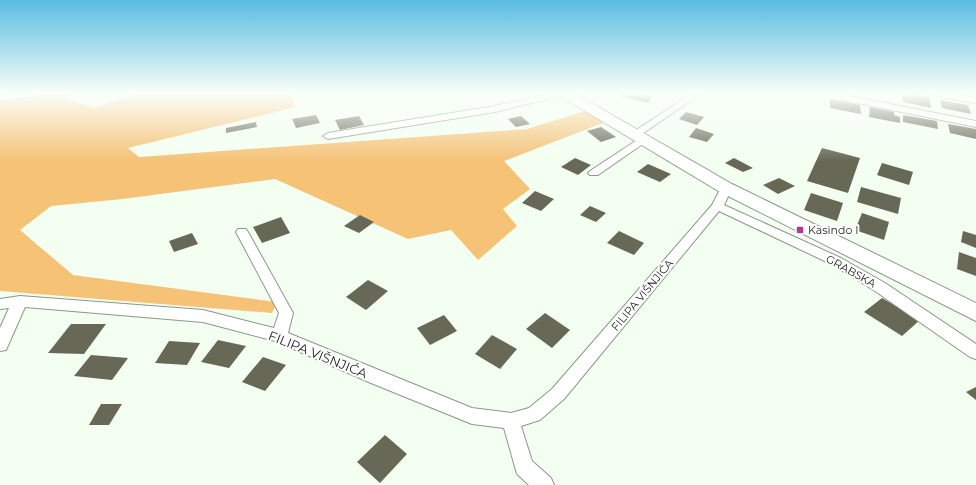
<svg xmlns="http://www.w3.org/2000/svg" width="976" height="485" font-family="Montserrat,sans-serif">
<rect width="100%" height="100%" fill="#f3fff1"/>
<polygon fill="#f5c276" points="0,93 74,93 66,98 94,108 138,93 290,93 296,107 128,148 139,157 527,129 585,111 603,123 504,161 530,189 503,209 517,226 478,260 451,230 408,239 275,179 122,199 51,206 20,230 73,275 277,302 272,313 0,291"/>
<g fill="#676856">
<polygon points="622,93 630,93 652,97 648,103 619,96"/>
<polygon points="902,93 929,97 931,108 903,102"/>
<polygon points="830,99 860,105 861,114 830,108"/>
<polygon points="940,100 968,105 971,114 942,108"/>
<polygon points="870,107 894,112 894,115 900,117 900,123 869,117"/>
<polygon points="686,112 704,117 697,125 679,119"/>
<polygon points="316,115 320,123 296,128 292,119"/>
<polygon points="903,115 937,121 938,129 903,122"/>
<polygon points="359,116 364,125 340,130 335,120"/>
<polygon points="521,116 530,124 516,127 508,119"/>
<polygon points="256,122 257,127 226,133 226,128"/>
<polygon points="948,124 976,129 976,139 950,133"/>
<polygon points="601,127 616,137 601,142 587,131"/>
<polygon points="696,128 714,134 707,142 689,137"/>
<polygon points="822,148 860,158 848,193 807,181"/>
<polygon points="575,158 591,165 578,175 561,167"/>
<polygon points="734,158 753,168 743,172 725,163"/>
<polygon points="882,163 913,172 909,185 877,175"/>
<polygon points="648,164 671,174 660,182 637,172"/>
<polygon points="779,178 795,186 778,194 763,185"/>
<polygon points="861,187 901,198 898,214 857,202"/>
<polygon points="535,191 554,199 541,211 522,203"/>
<polygon points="811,193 843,203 837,221 804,210"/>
<polygon points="590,206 606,213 596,222 580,215"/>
<polygon points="862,213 889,222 884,240 855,230"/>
<polygon points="360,215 374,222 359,233 344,226"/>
<polygon points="281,217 290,233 262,243 253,227"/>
<polygon points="619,231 644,243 634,255 607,243"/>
<polygon points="963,231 976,235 976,248 961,242"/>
<polygon points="192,233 198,244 174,252 169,241"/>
<polygon points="959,252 976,258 976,276 957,269"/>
<polygon points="368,280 388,291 366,310 346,297"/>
<polygon points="882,298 920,320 902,336 864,312"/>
<polygon points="545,313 570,330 552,348 526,329"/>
<polygon points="444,315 457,331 430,345 417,328"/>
<polygon points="71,324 106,324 84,354 48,353"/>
<polygon points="492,335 517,349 500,369 475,354"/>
<polygon points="218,340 246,346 229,368 201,362"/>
<polygon points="169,341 200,343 187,365 155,363"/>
<polygon points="91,355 128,358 112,380 74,376"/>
<polygon points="263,357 286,365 265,391 242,382"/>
<polygon points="976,387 976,400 966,392"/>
<polygon points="101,404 122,404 109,425 89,425"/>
<polygon points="385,435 407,454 380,483 357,462"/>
</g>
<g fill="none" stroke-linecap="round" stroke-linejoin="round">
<defs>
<g id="street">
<polygon points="19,93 39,93 35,96 0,101 0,95"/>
<polygon points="552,93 565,93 564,95 495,112 328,139 323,136 328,133 495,106"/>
<polygon points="693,93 702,93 639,136 635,137 630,134"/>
<polygon points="841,93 849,93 849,96 976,121 976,127 842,100"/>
<polygon points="930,93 948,93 976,97 976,103 934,96"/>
<polygon points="643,136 647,137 648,139 647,141 598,175 590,175 588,173 590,171"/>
<polygon points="726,185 732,188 724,205 841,258 885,283 976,344 976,359 970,357 875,291 831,264 719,211 564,399 540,420 521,426 532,461 551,478 554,485 529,485 517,474 504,428 472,424 371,383 275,341 203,322 25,307 6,350 0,351 0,328 9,308 0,309 0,299 20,296 203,310 274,328 279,313 236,232 238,229 246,229 248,232 293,313 288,333 472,408 511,413 529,408 552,389 712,205 722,186"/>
</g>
<polygon id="secondary" points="559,93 574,93 732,184 976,303 976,321 720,192 560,96"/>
</defs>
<use href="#street" stroke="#8b9889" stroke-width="2"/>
<use href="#secondary" stroke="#8b9889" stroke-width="2"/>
<use href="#street" fill="#fff" fill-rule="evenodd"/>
<use href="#secondary" fill="#fff" fill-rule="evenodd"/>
</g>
<linearGradient id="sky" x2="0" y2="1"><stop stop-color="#59bce1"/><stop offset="0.58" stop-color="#fafff9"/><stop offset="1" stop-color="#fafff9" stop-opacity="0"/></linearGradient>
<rect width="976" height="161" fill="url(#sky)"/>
<rect fill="#b1398f" stroke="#fff" stroke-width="1.5" x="796" y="226" width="8" height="8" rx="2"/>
<g text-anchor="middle" stroke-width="4" stroke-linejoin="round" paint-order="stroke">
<g font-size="11" fill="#1c211b" stroke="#fff" text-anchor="start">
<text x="808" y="234">Kasindo I</text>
</g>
<g font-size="11" fill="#1c211b" stroke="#fff">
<text transform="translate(851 271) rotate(29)" y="4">GRABSKA</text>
<text transform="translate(642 295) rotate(-50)" y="4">FILIPA VIŠNJIĆA</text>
</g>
<g font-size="13" fill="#1c211b" stroke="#fff">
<text transform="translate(318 354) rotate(22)" y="5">FILIPA VIŠNJIĆA</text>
</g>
</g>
</svg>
